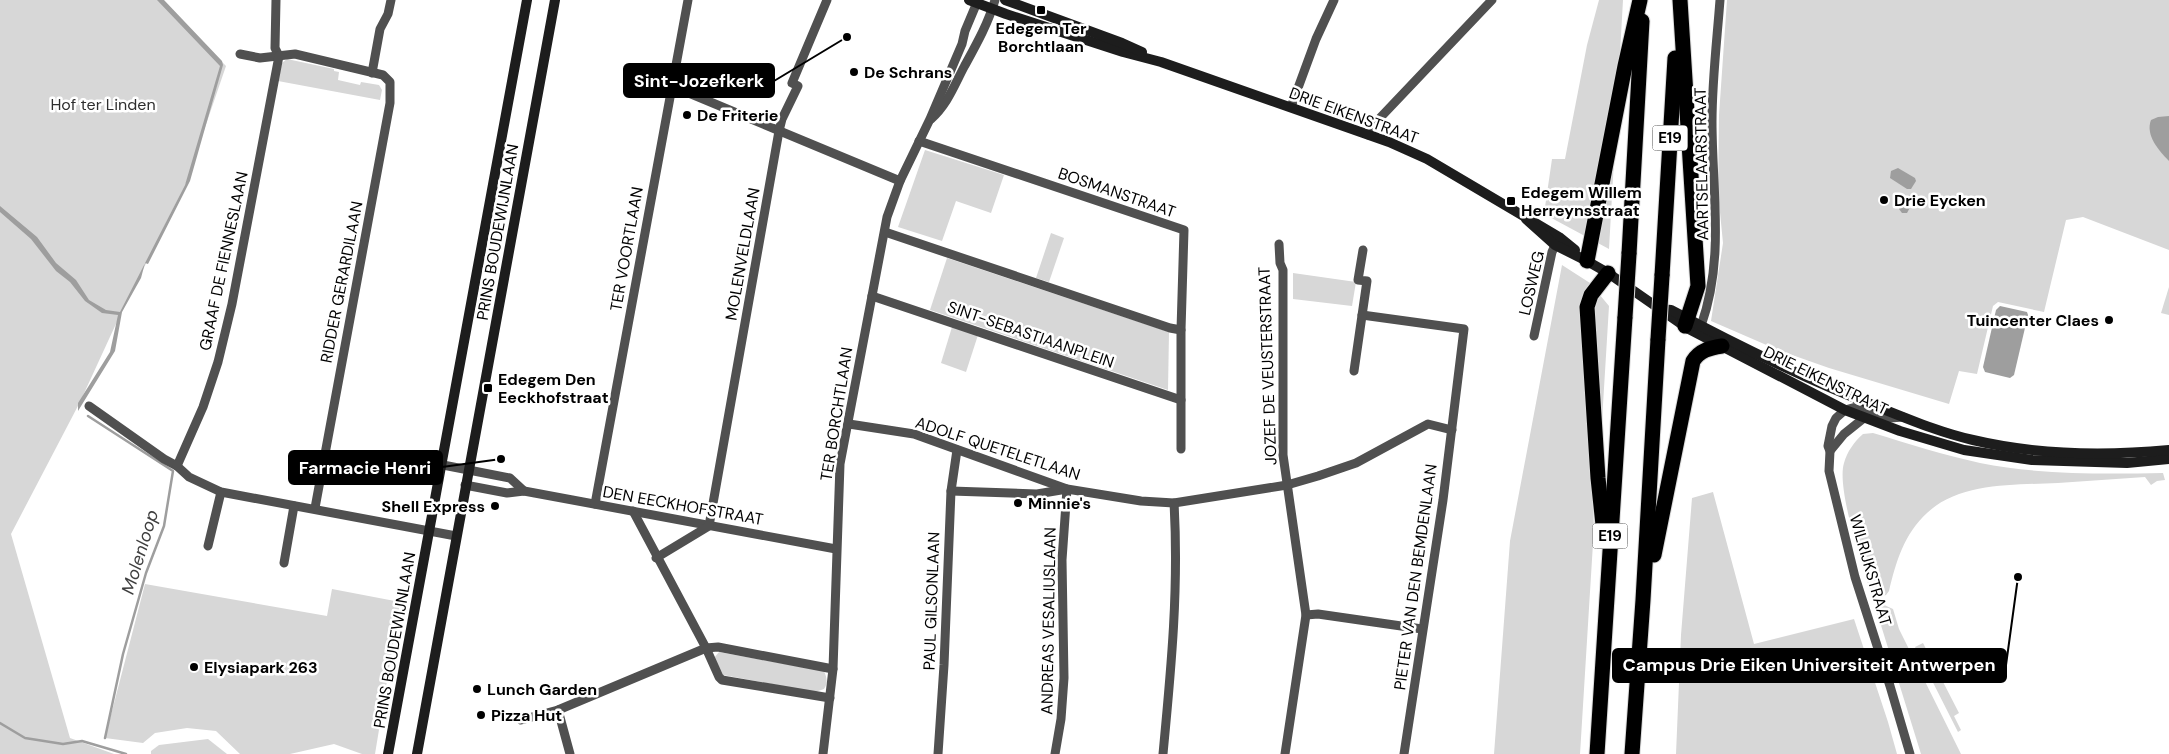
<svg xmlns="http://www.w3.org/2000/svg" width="2169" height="754" font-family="'DM Sans',sans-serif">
<rect width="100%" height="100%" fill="#fff"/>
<g fill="#d7d7d7">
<polygon points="0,0 161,0 226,66 186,183 115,326 80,402 11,534 70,738 114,754 0,754"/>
<polygon points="1599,0 1623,0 1609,249 1544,214 1552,159 1565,159 1587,45"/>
<polygon points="1727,0 2169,0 2169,250 2083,217 2066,220 2044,312 1998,302 1993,306 1977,374 1959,371 1949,404 1829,368 1778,350 1711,321 1723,243 1718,192 1719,115"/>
<polygon points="287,59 334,69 334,71 339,72 338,80 360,85 361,82 379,85 382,90 380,100 278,81 282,63"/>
<polygon points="925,150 1004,175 991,213 956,201 942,241 898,227"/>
<polygon points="1051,233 1064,238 1049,282 1036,278"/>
<polygon points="947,258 1169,332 1168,390 930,310"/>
<polygon points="1562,265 1590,283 1609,306 1602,421 1591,475 1594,527 1580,754 1494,754 1510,541"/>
<polygon points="1293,273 1356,282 1352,306 1293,299"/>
<polygon points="2169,287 2169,315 2161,313"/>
<polygon points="952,327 978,335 966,372 941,363"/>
<path d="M1873,433C1909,444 1944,455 1980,463C2040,475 2103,474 2163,473L2165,480L2157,481L2151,485L2145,477C2116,479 2087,481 2058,483C2015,485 1960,482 1927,513C1904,534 1896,562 1889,591L1886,595L1873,599C1864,570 1836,489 1844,463C1847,452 1854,442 1863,434Z"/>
<polygon points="1713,492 1754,644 1854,619 1888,722 1897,754 1676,754 1681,635 1692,498"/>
<polygon points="145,584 327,616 332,589 400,602 375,754 362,754 334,744 290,754 240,754 216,731 187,728 155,733 143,743 105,738"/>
<polygon points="1882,604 1893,609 1899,629 1961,754 1921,754 1875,606"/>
<polygon points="1923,643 1959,713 1954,716 1961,730 1958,732 1915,647"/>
<path d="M719,652L824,671C827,678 828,683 824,689L815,692L723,675L714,658Z"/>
<polygon points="208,739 227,754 151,754 151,751 159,745"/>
</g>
<g fill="#9e9e9e">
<polygon points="157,0 164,0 222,61 223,65 190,181 148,264 145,263 141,278 122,312 115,351 78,411 78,403 110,352 118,315 102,313 85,301 70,282 56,271 31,239 0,212 0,206 37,237 56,263 76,280 89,300 106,310 120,312 185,185 220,66"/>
<path d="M2169,116V161C2159,151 2145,135 2151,120L2158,117Z"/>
<polygon points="1898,168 1915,178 1916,181 1911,189 1907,189 1890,178 1891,171"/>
<path d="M1911,195L1914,200L1907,213H1902L1899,209C1900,204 1905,195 1911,195Z"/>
<polygon points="2000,306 2027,312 2028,315 2014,375 2010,378 1985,372 1983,367 1996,310"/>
</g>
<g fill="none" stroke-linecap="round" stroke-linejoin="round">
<g stroke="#9e9e9e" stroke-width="2.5">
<polyline points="88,416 173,471 164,526 146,573 123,654 105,738"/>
<polyline points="0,723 25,738 63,744 82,741 126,754"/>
</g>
<defs>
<g id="highway">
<polyline points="1680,0 1698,286 1685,326"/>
<polyline points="1629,254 1642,21"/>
<polyline points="1587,261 1625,66 1640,0"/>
<polyline points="1662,276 1675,58"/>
<polyline points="1604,534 1598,478 1587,307 1591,295 1608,273"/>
<path d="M1654,555L1693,361C1700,350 1710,348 1722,346"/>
<polyline points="1597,754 1625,317"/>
<polyline points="1632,754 1643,600 1658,339"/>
</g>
</defs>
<use href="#highway" stroke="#dbdbdb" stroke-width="17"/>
<g stroke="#505050" stroke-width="9">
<polyline points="276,0 275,48 279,56"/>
<polyline points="240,54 260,58 295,54 383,75 390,82 390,103 315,508"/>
<polyline points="372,73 380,29 388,14 391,0"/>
<polyline points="672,86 900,181"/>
<polyline points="1291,107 1316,39 1334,0"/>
<path d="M931,119C947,105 954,86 964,67C976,45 988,24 995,0"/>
<polyline points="1368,135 1378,120 1492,0"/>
<polyline points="919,141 1184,230 1181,330 1181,449"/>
<polyline points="885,232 1170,328 1181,330"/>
<polyline points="1279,244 1280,263 1283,270 1283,455 1306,615 1285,754"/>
<polyline points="872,296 1181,400"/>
<polyline points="1362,315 1464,329 1443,500 1404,754"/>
<path d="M1701,326C1725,258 1712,192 1712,122C1712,81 1717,40 1720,0"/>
<polyline points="1534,336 1552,252 1558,239"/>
<polyline points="1354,371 1367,281 1358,280 1363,250"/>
<polyline points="89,406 164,459 177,466 189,477 221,492 456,536"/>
<polyline points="1903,417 1890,418 1856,407 1845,410 1836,418 1832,426 1828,446 1830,451 1829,471 1855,577 1890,686 1910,754"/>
<polyline points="849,424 914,434 1067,489 1141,501 1174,503 1287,485 1318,476 1356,463 1428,424 1452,430"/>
<polyline points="1830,451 1844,434 1864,418"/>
<polyline points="443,465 510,478 524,491"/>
<polyline points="177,466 203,407 218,362 232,304 279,56"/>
<polyline points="465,485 507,493 524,491 836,549"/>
<polyline points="951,491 1037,494 1067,489 1062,560 1064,678 1061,719 1055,754"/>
<polyline points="595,504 688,0"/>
<polyline points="633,511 706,648 719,677 722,680 830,698"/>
<polyline points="208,546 221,492"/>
<polyline points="656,558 709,526 779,131 782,119 798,86 792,83 827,0"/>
<polyline points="284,563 294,506"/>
<polyline points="1306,615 1318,614 1422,629"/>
<polyline points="558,710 570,754"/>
<polyline points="521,720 558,710 706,648 718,647 833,669"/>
<polyline points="823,754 833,669 840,464 887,217 900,181 930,119 962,44 965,31 978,0"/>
<polyline points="938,754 944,665 951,491 957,450"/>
<path d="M1163,754C1171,670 1179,588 1174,503"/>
</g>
<g stroke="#1d1d1d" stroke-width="10">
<polyline points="969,0 1006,14 1123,52 1161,62 1389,142 1427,159 1559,237 1575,250"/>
<polyline points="1005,0 1122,43 1142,52"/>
<polyline points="1526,219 1555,245 1587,261 1608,273 1687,328 1845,410 1900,431 1964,450 2032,460 2127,463 2169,459"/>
<path d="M1661,309L1671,310C1740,347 1810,381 1883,409C1913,421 1942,433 1973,440C2036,455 2104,456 2169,450"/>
<polyline points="388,754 527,0"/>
<polyline points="417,754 555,0"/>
</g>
<use href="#highway" stroke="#000" stroke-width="15"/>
<defs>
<g id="highway-bridge">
<polyline points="1625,317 1629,254"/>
<polyline points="1658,339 1662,276"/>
</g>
</defs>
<use href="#highway-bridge" stroke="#dbdbdb" stroke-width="17" stroke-linecap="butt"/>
<use href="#highway-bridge" stroke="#000" stroke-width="15"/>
</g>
<g fill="#000" stroke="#fff" stroke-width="2">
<rect x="1036" y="5" width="10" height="10" rx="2.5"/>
<circle cx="854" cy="72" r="5"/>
<circle cx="687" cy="115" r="5"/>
<circle cx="1884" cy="200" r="5"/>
<rect x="1506" y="196" width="10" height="10" rx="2.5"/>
<circle cx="2109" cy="320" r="5"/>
<rect x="483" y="383" width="10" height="10" rx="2.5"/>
<circle cx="1018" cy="503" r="5"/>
<circle cx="495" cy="506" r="5"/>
<circle cx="194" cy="667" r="5"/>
<circle cx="477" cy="689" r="5"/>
<circle cx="481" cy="715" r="5"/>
</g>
<g text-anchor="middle" stroke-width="5" stroke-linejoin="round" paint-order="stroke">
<g fill="#fff" stroke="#4c4c4c" stroke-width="1">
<rect x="1652.5" y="125.5" width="35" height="25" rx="4"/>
<rect x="1592.5" y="523.5" width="35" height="25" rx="4"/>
</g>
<g font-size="15" font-weight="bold" fill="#000">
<text x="1670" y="143">E19</text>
<text x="1610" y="541">E19</text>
</g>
<g font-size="16" font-weight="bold" fill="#000" stroke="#fff" text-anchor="start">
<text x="1041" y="34" text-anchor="middle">Edegem Ter<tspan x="1041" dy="18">Borchtlaan</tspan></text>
<text x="864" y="78">De Schrans</text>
<text x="697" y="121">De Friterie</text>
<text x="1521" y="198">Edegem Willem<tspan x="1521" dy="18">Herreynsstraat</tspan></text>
<text x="1894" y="206">Drie Eycken</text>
<text x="2099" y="326" text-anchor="end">Tuincenter Claes</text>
<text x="498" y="385">Edegem Den<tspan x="498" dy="18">Eeckhofstraat</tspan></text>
<text x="1028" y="509">Minnie's</text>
<text x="485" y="512" text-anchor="end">Shell Express</text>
<text x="204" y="673">Elysiapark 263</text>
<text x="487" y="695">Lunch Garden</text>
<text x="491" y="721">Pizza Hut</text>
</g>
<g font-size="16" fill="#2e2e2e" stroke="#fff">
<text x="103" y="110">Hof ter Linden</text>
</g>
<g font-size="16" fill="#000" stroke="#fff">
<text transform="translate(1354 115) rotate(20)" y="6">DRIE EIKENSTRAAT</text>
<text transform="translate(1701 164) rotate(-91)" y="6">AARTSELAARSTRAAT</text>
<text transform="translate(1117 192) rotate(19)" y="6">BOSMANSTRAAT</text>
<text transform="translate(497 232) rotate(-80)" y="6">PRINS BOUDEWIJNLAAN</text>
<text transform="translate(626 249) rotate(-80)" y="6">TER VOORTLAAN</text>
<text transform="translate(742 254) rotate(-80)" y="6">MOLENVELDLAAN</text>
<text transform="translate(223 261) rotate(-78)" y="6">GRAAF DE FIENNESLAAN</text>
<text transform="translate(341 282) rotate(-79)" y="6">RIDDER GERARDILAAN</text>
<text transform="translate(1531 283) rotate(-77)" y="6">LOSWEG</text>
<text transform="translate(1031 334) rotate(19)" y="6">SINT-SEBASTIAANPLEIN</text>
<text transform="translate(1267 366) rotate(-92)" y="6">JOZEF DE VEUSTERSTRAAT</text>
<text transform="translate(1826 380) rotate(26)" y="6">DRIE EIKENSTRAAT</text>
<text transform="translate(836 414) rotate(-81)" y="6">TER BORCHTLAAN</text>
<text transform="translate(998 448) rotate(18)" y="6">ADOLF QUETELETLAAN</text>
<text transform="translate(683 505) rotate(10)" y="6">DEN EECKHOFSTRAAT</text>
<text transform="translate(1871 570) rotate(74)" y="6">WILRIJKSTRAAT</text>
<text transform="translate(1415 577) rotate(-82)" y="6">PIETER VAN DEN BEMDENLAAN</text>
<text transform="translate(931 601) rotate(-88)" y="6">PAUL GILSONLAAN</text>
<text transform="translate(1048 621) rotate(-89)" y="6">ANDREAS VESALIUSLAAN</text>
<text transform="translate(394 640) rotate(-80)" y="6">PRINS BOUDEWIJNLAAN</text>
</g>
<g font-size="18" font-style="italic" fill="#3f3f3f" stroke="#fff">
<text transform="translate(140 552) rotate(-73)" y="6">Molenloop</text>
</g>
</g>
<path fill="none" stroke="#000" stroke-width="2" d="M847 37L774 81M501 459L442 467M2018 577L2006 665"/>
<g fill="#000" stroke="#fff" stroke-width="2">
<circle cx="847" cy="37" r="5"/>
<circle cx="501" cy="459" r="5"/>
<circle cx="2018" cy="577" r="5"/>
</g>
<g fill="#000" stroke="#000" stroke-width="2">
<rect x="624" y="64" width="150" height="33" rx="5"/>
<rect x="289" y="451" width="153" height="33" rx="5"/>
<rect x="1613" y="649" width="393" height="33" rx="5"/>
</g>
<g font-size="18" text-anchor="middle" font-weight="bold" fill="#fff">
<text x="699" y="87">Sint-Jozefkerk</text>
<text x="365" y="474">Farmacie Henri</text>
<text x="1809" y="671">Campus Drie Eiken Universiteit Antwerpen</text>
</g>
</svg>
